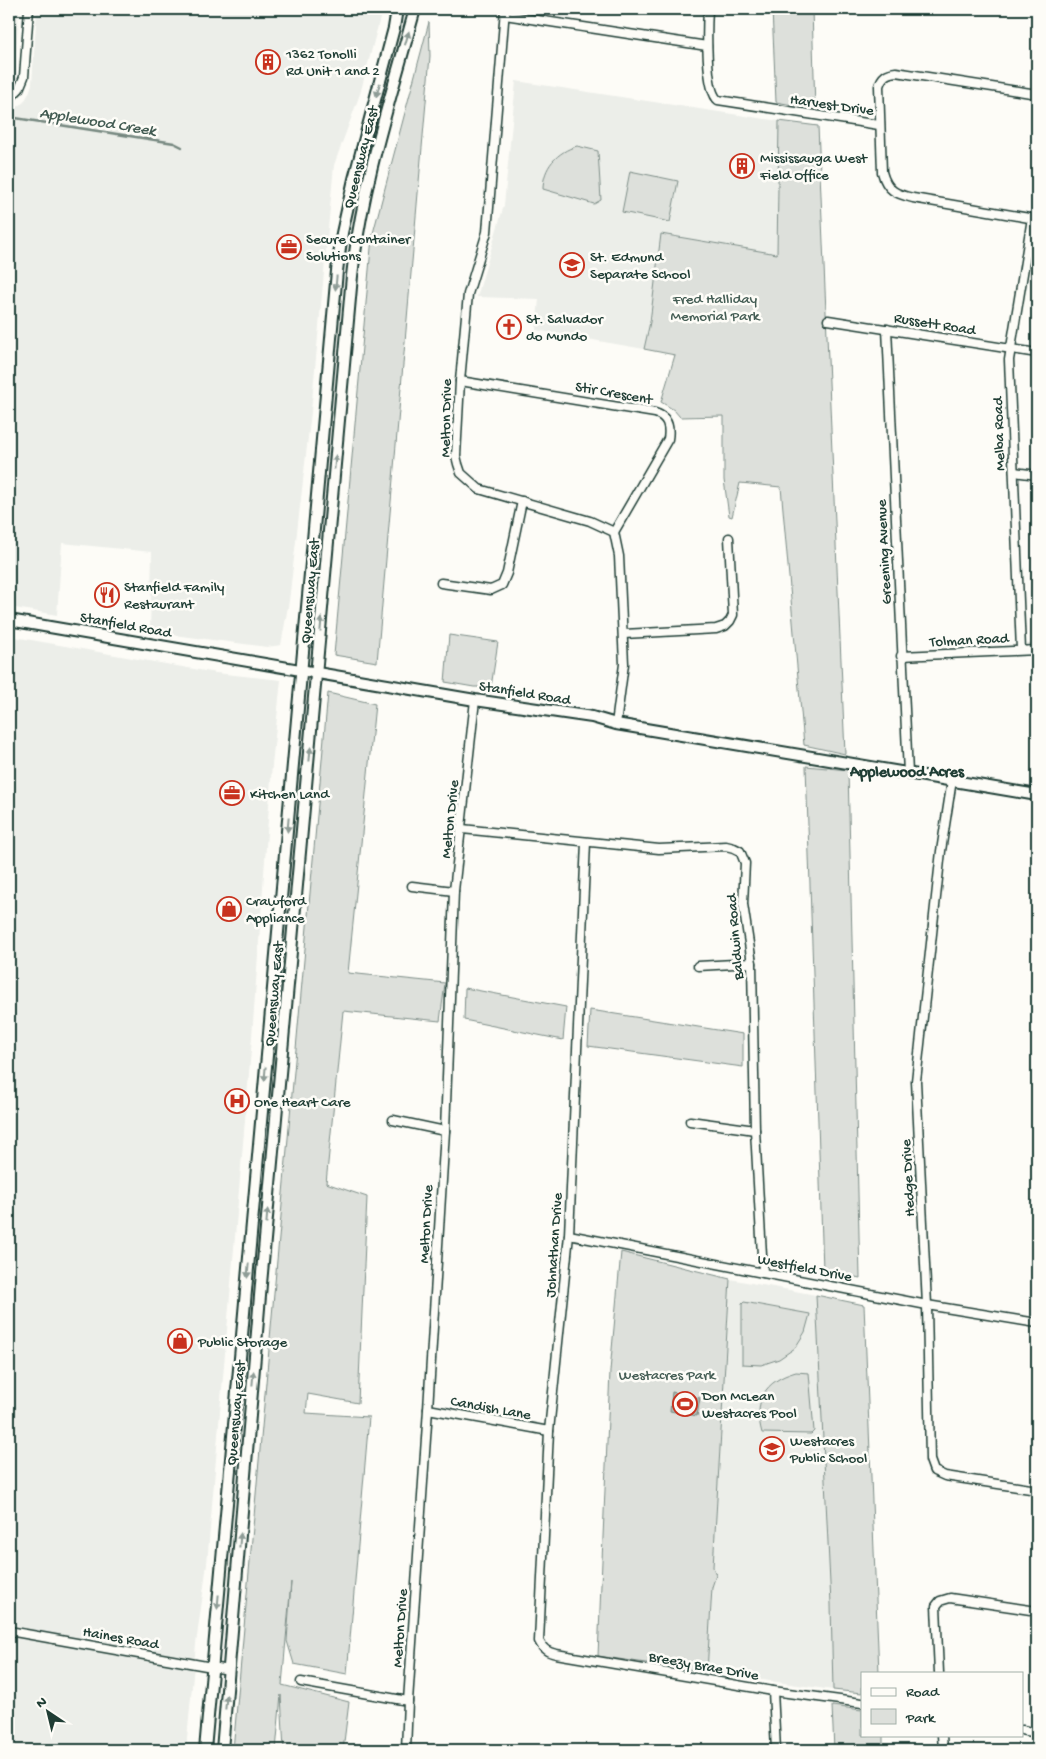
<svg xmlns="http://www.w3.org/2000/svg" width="1046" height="1759" font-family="'Gochi Hand',sans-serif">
<rect width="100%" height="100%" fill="#fdfcf7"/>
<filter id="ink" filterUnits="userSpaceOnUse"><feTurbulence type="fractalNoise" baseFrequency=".02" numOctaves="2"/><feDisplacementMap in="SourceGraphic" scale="10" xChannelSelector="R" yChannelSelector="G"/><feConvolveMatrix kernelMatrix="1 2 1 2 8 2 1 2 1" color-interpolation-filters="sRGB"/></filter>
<g filter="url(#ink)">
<g fill="#eceee9">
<polygon points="9,9 19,9 15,67 9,79"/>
<polygon points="37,9 381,9 380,18 360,94 334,165 311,412 289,601 281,645 267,647 150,632 152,552 62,543 57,615 9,607 9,111 16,108 24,102 29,93 32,84"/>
<polygon points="516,81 779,121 777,254 661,234 650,322 644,349 536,330 539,299 477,297 504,205"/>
<polygon points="9,636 216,673 281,680 272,765 251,1050 207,1564 196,1644 186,1750 9,1750"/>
<polygon points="730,1279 816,1295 831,1604 833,1690 707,1672"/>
</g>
<g fill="#dde0db" stroke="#7e8e88">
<polygon points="772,9 812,9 815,109 776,102"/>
<polygon points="429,22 430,56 377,662 334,655 372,237"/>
<polygon points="779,121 818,126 845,754 804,745 781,487 740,483 732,517 729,516 724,480 724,416 680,417 674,410 661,402 675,355 644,349 650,322 661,234 777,254"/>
<path d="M577,146L598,151L601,200L594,204L543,189C543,167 557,152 577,146Z"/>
<polygon points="630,171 678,181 670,222 622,212"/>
<polygon points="449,635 498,642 491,687 474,687 445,682"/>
<polygon points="328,693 375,704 348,973 445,983 440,1021 343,1011 326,1183 367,1197 358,1403 308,1394 306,1413 369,1417 347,1674 294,1664 287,1641 291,1582 282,1685 349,1702 343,1750 284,1750 281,1695 276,1750 233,1750"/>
<polygon points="806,766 848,770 860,1278 823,1270"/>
<polygon points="465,988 566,1007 563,1040 464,1020"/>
<polygon points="590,1010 743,1034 743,1067 588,1046"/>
<polygon points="621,1252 730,1279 713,1567 716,1575 712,1587 707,1672 598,1656 610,1371"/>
<polygon points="816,1295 864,1305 879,1673 862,1673 862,1693 833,1690 831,1604"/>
<polygon points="744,1302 810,1314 805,1332 795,1348 779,1359 761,1365 742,1364 742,1304"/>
<path d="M796,1372L809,1373L814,1431L811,1434L762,1433C753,1401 764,1381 796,1372Z"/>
<polygon points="832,1706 862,1710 862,1735 883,1735 883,1750 834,1750"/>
</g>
<polygon fill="#aeb8b1" stroke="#75877f" points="672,1392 700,1398 697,1416 670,1411"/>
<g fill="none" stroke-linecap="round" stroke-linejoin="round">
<polyline stroke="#75877f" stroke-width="2.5" points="9,117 174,143 182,147"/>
<defs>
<g id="street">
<polyline points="505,9 487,232 468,294 460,381 456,456 458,464 461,473 479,489 590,521 614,532 619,556 624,664 616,724"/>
<path d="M708,9C707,26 705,90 718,100L879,125"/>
<polyline points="505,15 707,46"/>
<polyline points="9,99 19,89 24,77 29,9"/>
<path d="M1035,219L913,198C896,194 887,191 882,172L879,86C882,76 887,73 896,72L1037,94"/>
<polyline points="828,320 1037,353"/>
<polyline points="887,329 908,773"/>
<path d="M460,381L655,413C668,417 670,427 668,439L614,532"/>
<polyline points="1014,472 1037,475"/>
<polyline points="441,583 491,590 502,585 507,573 522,501"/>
<polyline points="624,634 716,629 725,626 730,621 733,615 729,538"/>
<polyline points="1021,650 1009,360 1032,218"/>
<polyline points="901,656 1037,650"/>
<polyline points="952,780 941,851 916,1081 927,1305 930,1460 934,1471 945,1476 1037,1490"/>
<polyline points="462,829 659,849 726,846 734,848 740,851 745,863 743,904 752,963 755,1130 763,1273"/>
<path d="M586,842L569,1235L549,1431L539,1641C543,1649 547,1652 556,1654L773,1691L862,1703"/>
<polyline points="412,886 454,891"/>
<polyline points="698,966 752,963"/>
<polyline points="393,1120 445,1131"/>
<polyline points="690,1121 755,1130"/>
<polyline points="569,1235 927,1305 1037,1323"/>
<polyline points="428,1409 549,1431"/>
<polyline points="9,1631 229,1670"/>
<polyline points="939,1673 936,1606 940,1601 950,1598 1037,1611"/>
<polyline points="301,1682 408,1701"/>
<polyline points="773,1691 776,1750"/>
<polyline points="1022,1730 1037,1733"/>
<polyline points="942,1735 943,1750"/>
<polyline points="406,1750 408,1701 428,1409 445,1131 454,891 475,700"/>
</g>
<g id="secondary">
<polyline points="9,620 475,700 592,717 616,724 1037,795"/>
<polyline points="205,1750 337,271 342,233 354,179 394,28 397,9"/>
<path d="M222,1750L261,1284L352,276C362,185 391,97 415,9"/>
</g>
</defs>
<use href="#street" stroke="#1f3d34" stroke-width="11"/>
<use href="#secondary" stroke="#1f3d34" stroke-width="14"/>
<use href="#street" stroke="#fdfcf7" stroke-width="8"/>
<use href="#secondary" stroke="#fdfcf7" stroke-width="10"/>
</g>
<defs><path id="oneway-solid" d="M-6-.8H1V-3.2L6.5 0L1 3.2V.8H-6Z" transform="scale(1.25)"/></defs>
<g fill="#8e9c96">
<use href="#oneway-solid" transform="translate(407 38) rotate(-74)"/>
<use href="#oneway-solid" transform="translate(378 90) rotate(105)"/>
<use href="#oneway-solid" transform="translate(336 283) rotate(95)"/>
<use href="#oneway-solid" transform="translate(335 462) rotate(-85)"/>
<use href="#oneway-solid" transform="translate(321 624) rotate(-85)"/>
<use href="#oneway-solid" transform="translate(310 754) rotate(-85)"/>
<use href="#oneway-solid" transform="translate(288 825) rotate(95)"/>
<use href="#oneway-solid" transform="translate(265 1074) rotate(95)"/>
<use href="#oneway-solid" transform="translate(267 1216) rotate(-85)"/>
<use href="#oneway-solid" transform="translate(248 1271) rotate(95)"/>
<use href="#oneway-solid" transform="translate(253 1378) rotate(-85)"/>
<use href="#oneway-solid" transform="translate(240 1540) rotate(-85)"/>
<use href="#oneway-solid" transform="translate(218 1602) rotate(95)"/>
<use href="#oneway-solid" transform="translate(226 1702) rotate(-85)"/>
</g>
</g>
<defs>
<symbol id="building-ring" viewBox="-11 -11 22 22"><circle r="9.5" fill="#fdfcf7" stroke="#c8321e" stroke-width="1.5"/><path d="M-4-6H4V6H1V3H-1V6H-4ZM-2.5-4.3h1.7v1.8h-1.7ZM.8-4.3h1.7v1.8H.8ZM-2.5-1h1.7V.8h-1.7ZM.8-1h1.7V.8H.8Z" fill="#c8321e"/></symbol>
<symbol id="office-ring" viewBox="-11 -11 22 22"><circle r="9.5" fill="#fdfcf7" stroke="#c8321e" stroke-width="1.5"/><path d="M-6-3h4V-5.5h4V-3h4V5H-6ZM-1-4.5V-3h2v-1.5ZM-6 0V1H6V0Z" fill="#c8321e"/></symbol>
<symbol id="school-ring" viewBox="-11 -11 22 22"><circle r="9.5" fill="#fdfcf7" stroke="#c8321e" stroke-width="1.5"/><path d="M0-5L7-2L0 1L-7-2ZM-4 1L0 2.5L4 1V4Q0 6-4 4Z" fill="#c8321e"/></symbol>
<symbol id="church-ring" viewBox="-11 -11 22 22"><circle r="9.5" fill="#fdfcf7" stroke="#c8321e" stroke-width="1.5"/><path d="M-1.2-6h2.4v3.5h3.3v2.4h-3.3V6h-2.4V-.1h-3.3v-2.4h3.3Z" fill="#c8321e"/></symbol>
<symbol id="restaurant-ring" viewBox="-11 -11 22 22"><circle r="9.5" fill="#fdfcf7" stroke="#c8321e" stroke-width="1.5"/><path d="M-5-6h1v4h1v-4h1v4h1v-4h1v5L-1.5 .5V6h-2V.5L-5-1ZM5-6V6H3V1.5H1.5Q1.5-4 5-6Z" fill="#c8321e"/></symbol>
<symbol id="shop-ring" viewBox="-11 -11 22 22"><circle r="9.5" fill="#fdfcf7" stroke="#c8321e" stroke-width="1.5"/><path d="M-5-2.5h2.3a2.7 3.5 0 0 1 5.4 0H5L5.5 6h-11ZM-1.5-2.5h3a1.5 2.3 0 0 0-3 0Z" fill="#c8321e"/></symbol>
<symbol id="hospital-ring" viewBox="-11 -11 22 22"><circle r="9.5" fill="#fdfcf7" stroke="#c8321e" stroke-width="1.5"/><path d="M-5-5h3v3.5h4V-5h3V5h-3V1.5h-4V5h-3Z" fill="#c8321e"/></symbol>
<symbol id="stadium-ring" viewBox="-11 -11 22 22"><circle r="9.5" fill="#fdfcf7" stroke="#c8321e" stroke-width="1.5"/><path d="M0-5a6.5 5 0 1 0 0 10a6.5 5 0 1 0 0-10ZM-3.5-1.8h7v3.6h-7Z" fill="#c8321e"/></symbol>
</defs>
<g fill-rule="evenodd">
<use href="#building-ring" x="254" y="48" width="28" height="28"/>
<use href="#building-ring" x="728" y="152" width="28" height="28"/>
<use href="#office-ring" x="275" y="233" width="28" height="28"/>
<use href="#school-ring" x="558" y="251" width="28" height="28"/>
<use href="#church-ring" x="495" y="313" width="28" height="28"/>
<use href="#restaurant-ring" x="93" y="581" width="28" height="28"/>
<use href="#office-ring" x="218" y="779" width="28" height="28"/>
<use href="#shop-ring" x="215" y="895" width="28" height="28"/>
<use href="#hospital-ring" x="223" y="1087" width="28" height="28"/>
<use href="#shop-ring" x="166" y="1327" width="28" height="28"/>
<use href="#stadium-ring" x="671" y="1390" width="28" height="28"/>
<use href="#school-ring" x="758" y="1435" width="28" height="28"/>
</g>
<g text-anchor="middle" stroke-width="5" stroke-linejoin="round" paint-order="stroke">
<g font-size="15" fill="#1f3d34" stroke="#fdfcf7" text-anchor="start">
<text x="286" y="58">1362 Tonolli<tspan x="286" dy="17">Rd Unit 1 and 2</tspan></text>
<text x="760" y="162">Mississauga West<tspan x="760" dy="17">Field Office</tspan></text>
<text x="306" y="243">Secure Container<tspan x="306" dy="17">Solutions</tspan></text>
<text x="590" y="261">St. Edmund<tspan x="590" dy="17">Separate School</tspan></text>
<text x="526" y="323">St. Salvador<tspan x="526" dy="17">do Mundo</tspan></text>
<text x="124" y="591">Stanfield Family<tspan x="124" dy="17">Restaurant</tspan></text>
<text x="250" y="798">Kitchen Land</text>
<text x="246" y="905">Crawford<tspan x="246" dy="17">Appliance</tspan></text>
<text x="254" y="1106">One Heart Care</text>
<text x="198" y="1346">Public Storage</text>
<text x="702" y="1400">Don McLean<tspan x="702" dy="17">Westacres Pool</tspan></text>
<text x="790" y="1445">Westacres<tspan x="790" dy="17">Public School</tspan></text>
</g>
<g font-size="15" fill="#1f3d34" stroke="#fdfcf7">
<text transform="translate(832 104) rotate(8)" y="5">Harvest Drive</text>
<text transform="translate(360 157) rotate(-76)" y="5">Queensway East</text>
<text transform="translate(935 323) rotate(9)" y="5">Russett Road</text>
<text transform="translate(614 392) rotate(10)" y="5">Stir Crescent</text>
<text transform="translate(445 418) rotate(-89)" y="5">Melton Drive</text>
<text transform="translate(998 434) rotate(-92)" y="5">Melba Road</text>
<text transform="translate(883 552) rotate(-93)" y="5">Greening Avenue</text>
<text transform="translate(309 591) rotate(-85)" y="5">Queensway East</text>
<text transform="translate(126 624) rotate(10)" y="5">Stanfield Road</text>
<text transform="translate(969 639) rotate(-3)" y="5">Tolman Road</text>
<text transform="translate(525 692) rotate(9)" y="5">Stanfield Road</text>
<text transform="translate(449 819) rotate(-84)" y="5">Melton Drive</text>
<text transform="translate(734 937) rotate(-95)" y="5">Baldwin Road</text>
<text transform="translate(273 994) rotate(-85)" y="5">Queensway East</text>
<text transform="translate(907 1178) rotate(-93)" y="5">Hedge Drive</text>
<text transform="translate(425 1224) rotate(-87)" y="5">Melton Drive</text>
<text transform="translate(553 1245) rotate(-86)" y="5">Johnathan Drive</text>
<text transform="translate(805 1267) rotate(11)" y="5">Westfield Drive</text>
<text transform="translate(491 1407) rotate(10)" y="5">Candish Lane</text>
<text transform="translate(235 1413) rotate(-85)" y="5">Queensway East</text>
<text transform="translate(399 1628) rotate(-86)" y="5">Melton Drive</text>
<text transform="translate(121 1637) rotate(10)" y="5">Haines Road</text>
<text transform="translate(704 1665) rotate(10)" y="5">Breezy Brae Drive</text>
</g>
<g font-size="15" fill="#455e55" stroke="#fdfcf7">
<text x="715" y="303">Fred Halliday<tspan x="715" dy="17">Memorial Park</tspan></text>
<text x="667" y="1379">Westacres Park</text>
</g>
<g font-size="16" font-style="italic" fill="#435c53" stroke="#fdfcf7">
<text transform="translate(98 120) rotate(9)" y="6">Applewood Creek</text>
</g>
<g font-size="16" font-weight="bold" fill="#1f3d34" stroke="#fdfcf7">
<text x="907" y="776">Applewood Acres</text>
</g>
</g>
<rect width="1046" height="1759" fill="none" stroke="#fdfcf7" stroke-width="30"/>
<rect x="15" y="15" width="1016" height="1729" fill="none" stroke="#1f3d34" stroke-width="2" filter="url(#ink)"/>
<rect x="861" y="1672" width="162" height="65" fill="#fdfcf7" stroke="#a4b0a9"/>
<rect x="871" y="1688" width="25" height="8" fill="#fdfcf7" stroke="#a4b0a9"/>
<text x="906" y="1696" font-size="15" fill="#1f3d34">Road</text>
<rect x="871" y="1709" width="25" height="15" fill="#dde0db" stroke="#a4b0a9"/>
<text x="906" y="1722" font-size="15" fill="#1f3d34">Park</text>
<g transform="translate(48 1712) rotate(325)" stroke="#fdfcf7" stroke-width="4" paint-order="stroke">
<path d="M0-4L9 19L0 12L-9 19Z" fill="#1f3d34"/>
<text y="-8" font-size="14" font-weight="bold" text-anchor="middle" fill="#1f3d34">N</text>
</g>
</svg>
